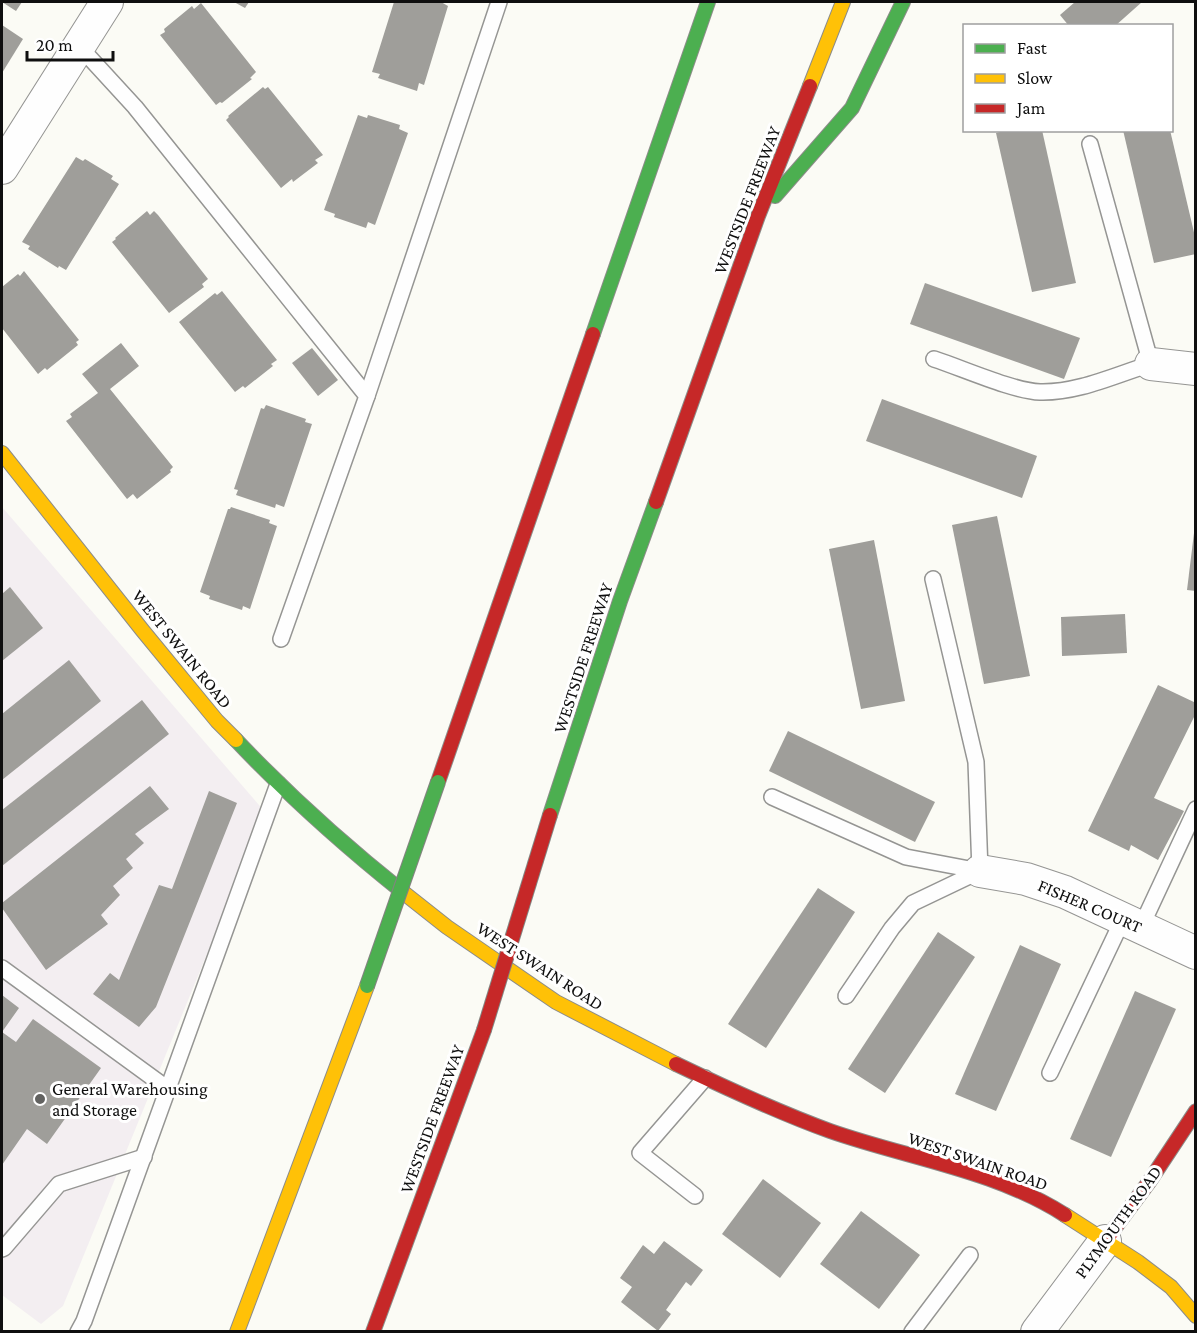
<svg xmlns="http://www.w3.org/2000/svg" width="1197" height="1333" font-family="'Crimson Pro',serif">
<rect width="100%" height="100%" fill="#fbfbf5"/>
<polygon fill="#f3eef1" points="2,507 265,812 63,1306 41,1324 2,1295"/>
<g fill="#9f9e9a">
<polygon points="2,2 22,2 16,11"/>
<polygon points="234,2 249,2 245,8"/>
<polygon points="394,2 441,2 448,6 424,85 419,83 417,91 378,78 380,74 372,72"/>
<polygon points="1075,2 1142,2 1115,26 1069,26 1060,15"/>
<polygon points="201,3 256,72 250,78 252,79 222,103 220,102 216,105 160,35 165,32 164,29 192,6 194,9"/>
<polygon points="2,25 23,39 2,73"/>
<polygon points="263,87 265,89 268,87 323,155 315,160 318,163 293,182 292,179 281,188 226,120 229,117 228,116"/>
<polygon points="358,115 367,118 368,115 400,125 399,129 408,133 375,225 368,222 366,228 334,217 335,214 324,210"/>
<polygon points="1007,130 1042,130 1076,283 1032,292 996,133"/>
<polygon points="1123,130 1170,130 1196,241 1196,254 1154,263"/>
<polygon points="76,157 83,161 85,159 113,176 111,179 119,184 66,270 59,266 58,268 28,249 30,246 22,242"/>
<polygon points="147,211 150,215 154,211 158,215 208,279 202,284 204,287 169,313 112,242 116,239 115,238"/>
<polygon points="24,271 79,340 76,342 78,345 47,370 45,368 38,374 2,328 2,287 18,274 20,276"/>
<polygon points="925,283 1080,338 1064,379 910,324"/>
<polygon points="222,291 277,360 271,364 273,366 245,388 243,386 235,392 179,322 215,293 217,295"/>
<polygon points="121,343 139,366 110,389 173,467 170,470 171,472 137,499 133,494 127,499 66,421 72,417 70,414 98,393 82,374"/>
<polygon points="312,348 338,380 318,396 292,363"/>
<polygon points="882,399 1037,456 1022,498 866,441"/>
<polygon points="266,405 306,419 305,422 312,424 284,507 276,504 275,508 236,495 238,490 234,489 261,408 264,409"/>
<polygon points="231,507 270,520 269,523 277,526 250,609 243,606 242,610 209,599 210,596 200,592 228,509 230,509"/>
<polygon points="997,516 1030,676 984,684 952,525"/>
<polygon points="1194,533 1196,533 1196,591 1187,590"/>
<polygon points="874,540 905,701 861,709 829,549"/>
<polygon points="10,587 43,628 2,661 2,594"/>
<polygon points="1125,614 1127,653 1062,656 1061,617"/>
<polygon points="69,660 101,701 2,780 2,714"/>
<polygon points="1158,685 1196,703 1196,713 1154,798 1184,811 1158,860 1131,845 1129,851 1088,831"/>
<polygon points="142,700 169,734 2,866 2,810"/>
<polygon points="788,731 935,802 915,842 769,771"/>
<polygon points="150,786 169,809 135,834 144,843 126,859 133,868 113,886 120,895 101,915 108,924 46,970 2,908 2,903"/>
<polygon points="209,791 237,803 156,1007 139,1027 93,994 110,973 119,980 159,885 172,889"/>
<polygon points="818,888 855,912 766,1048 728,1024"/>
<polygon points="938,932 975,957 885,1093 848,1069"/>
<polygon points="1020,945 1061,964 996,1111 955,1094"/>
<polygon points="1135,991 1176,1009 1111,1157 1070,1139"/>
<polygon points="2,995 19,1008 2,1032 16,1042 33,1019 101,1068 47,1144 27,1129 2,1165"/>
<polygon points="763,1179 821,1223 780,1278 722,1234"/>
<polygon points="861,1211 920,1255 879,1309 820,1264"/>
<polygon points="664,1241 703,1270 691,1286 686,1282 666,1310 671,1314 658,1331 621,1302 632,1287 620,1278 643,1245 654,1254"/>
</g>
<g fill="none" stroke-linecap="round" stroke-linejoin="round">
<defs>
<g id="lane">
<polyline points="79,46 135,107 367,396 281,639"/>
<path d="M934,359C962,368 1013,391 1040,392C1078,393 1115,375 1151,364L1090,144"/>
<polyline points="367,396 499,2"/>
<polyline points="933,579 976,762 980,871"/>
<polyline points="772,797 906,857 980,871"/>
<polyline points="1141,927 1196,809"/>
<polyline points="2,968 168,1089"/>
<polyline points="846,996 892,928 913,903 980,871"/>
<polyline points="1050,1073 1123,919"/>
<polyline points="695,1196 640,1153 705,1078"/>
<polyline points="2,1249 4,1248 59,1184 144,1157"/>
<polyline points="78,1332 84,1321 278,784"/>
<polyline points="912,1332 970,1255"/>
</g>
<g id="street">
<polyline points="2,168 107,2"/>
<polyline points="1151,364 1196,369"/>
<polyline points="980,871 1026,879 1065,892 1196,953"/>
<polyline points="1037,1332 1105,1241"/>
</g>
<g id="fast">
<polyline points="775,196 852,108 903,2"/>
<polyline points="593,334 708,2"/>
<path d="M236,740C288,795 345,846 404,893"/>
<polyline points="550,815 620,601 656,502"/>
</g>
<g id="slow">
<polyline points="810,86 843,2"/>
<polyline points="2,453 143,631 217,721 236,740"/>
<polyline points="404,893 447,927 556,1002 676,1064"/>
<polyline points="1065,1215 1138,1262 1171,1287 1196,1316"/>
<polyline points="237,1332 367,986"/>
</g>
<g id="jam">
<polyline points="656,502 758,216 810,86"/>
<polyline points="438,782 593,334"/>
<path d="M676,1064C726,1088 777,1112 830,1131C907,1158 995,1170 1065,1215"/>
<polyline points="1105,1241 1149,1182 1196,1111"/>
<polyline points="373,1332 484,1030"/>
</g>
</defs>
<use href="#lane" stroke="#959593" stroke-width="18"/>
<use href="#street" stroke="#959593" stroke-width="34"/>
<use href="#fast" stroke="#8c8c89" stroke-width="16"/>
<use href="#slow" stroke="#8c8c89" stroke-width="16"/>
<use href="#jam" stroke="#8c8c89" stroke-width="16"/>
<use href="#lane" stroke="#fefefe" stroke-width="15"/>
<use href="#street" stroke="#fefefe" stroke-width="32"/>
<use href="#fast" stroke="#4caf50" stroke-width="14"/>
<use href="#slow" stroke="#ffc107" stroke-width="14"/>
<use href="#jam" stroke="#c62828" stroke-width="14"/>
<defs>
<polyline id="fast-bridge" points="367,986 438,782"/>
<polyline id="jam-bridge" points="484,1030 550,815"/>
</defs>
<use href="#fast-bridge" stroke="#838380" stroke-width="16" stroke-linecap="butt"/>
<use href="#jam-bridge" stroke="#838380" stroke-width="16" stroke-linecap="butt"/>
<use href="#fast-bridge" stroke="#4caf50" stroke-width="14"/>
<use href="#jam-bridge" stroke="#c62828" stroke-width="14"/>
</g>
<circle fill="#626260" stroke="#fff" stroke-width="2" cx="40" cy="1099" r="6"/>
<g text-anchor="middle" stroke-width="6" stroke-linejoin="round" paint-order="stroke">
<g font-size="18" fill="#0f0f0f" stroke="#fff">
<text transform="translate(747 200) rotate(-69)" y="6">WESTSIDE FREEWAY</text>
<text transform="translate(182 649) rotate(51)" y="6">WEST SWAIN ROAD</text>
<text transform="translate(583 658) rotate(-72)" y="6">WESTSIDE FREEWAY</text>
<text transform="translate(1090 906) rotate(23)" y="6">FISHER COURT</text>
<text transform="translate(540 966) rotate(33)" y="6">WEST SWAIN ROAD</text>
<text transform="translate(432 1119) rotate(-70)" y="6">WESTSIDE FREEWAY</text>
<text transform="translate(978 1161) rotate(19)" y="6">WEST SWAIN ROAD</text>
<text transform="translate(1118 1222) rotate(-54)" y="6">PLYMOUTH ROAD</text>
</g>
<g font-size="18" fill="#0f0f0f" stroke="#fff" text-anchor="start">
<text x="52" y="1095">General Warehousing<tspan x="52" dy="21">and Storage</tspan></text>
</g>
</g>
<rect width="1197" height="1333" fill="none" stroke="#0f0f0f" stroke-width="6"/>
<rect x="963" y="24" width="210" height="108" fill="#ffffff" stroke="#9f9f9f" stroke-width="1.5"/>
<rect x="975" y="44" width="30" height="9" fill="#4caf50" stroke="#9f9f9f" stroke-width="1.5"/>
<text x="1017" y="54" font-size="18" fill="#0f0f0f">Fast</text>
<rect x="975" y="74" width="30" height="9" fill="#ffc107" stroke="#9f9f9f" stroke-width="1.5"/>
<text x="1017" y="84" font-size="18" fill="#0f0f0f">Slow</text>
<rect x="975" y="104" width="30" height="9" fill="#c62828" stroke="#9f9f9f" stroke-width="1.5"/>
<text x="1017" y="114" font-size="18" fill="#0f0f0f">Jam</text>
<path d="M27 51v9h86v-9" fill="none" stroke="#0f0f0f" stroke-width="3"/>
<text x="36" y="51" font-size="18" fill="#0f0f0f" stroke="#ffffff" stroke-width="4.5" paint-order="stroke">20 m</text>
</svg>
